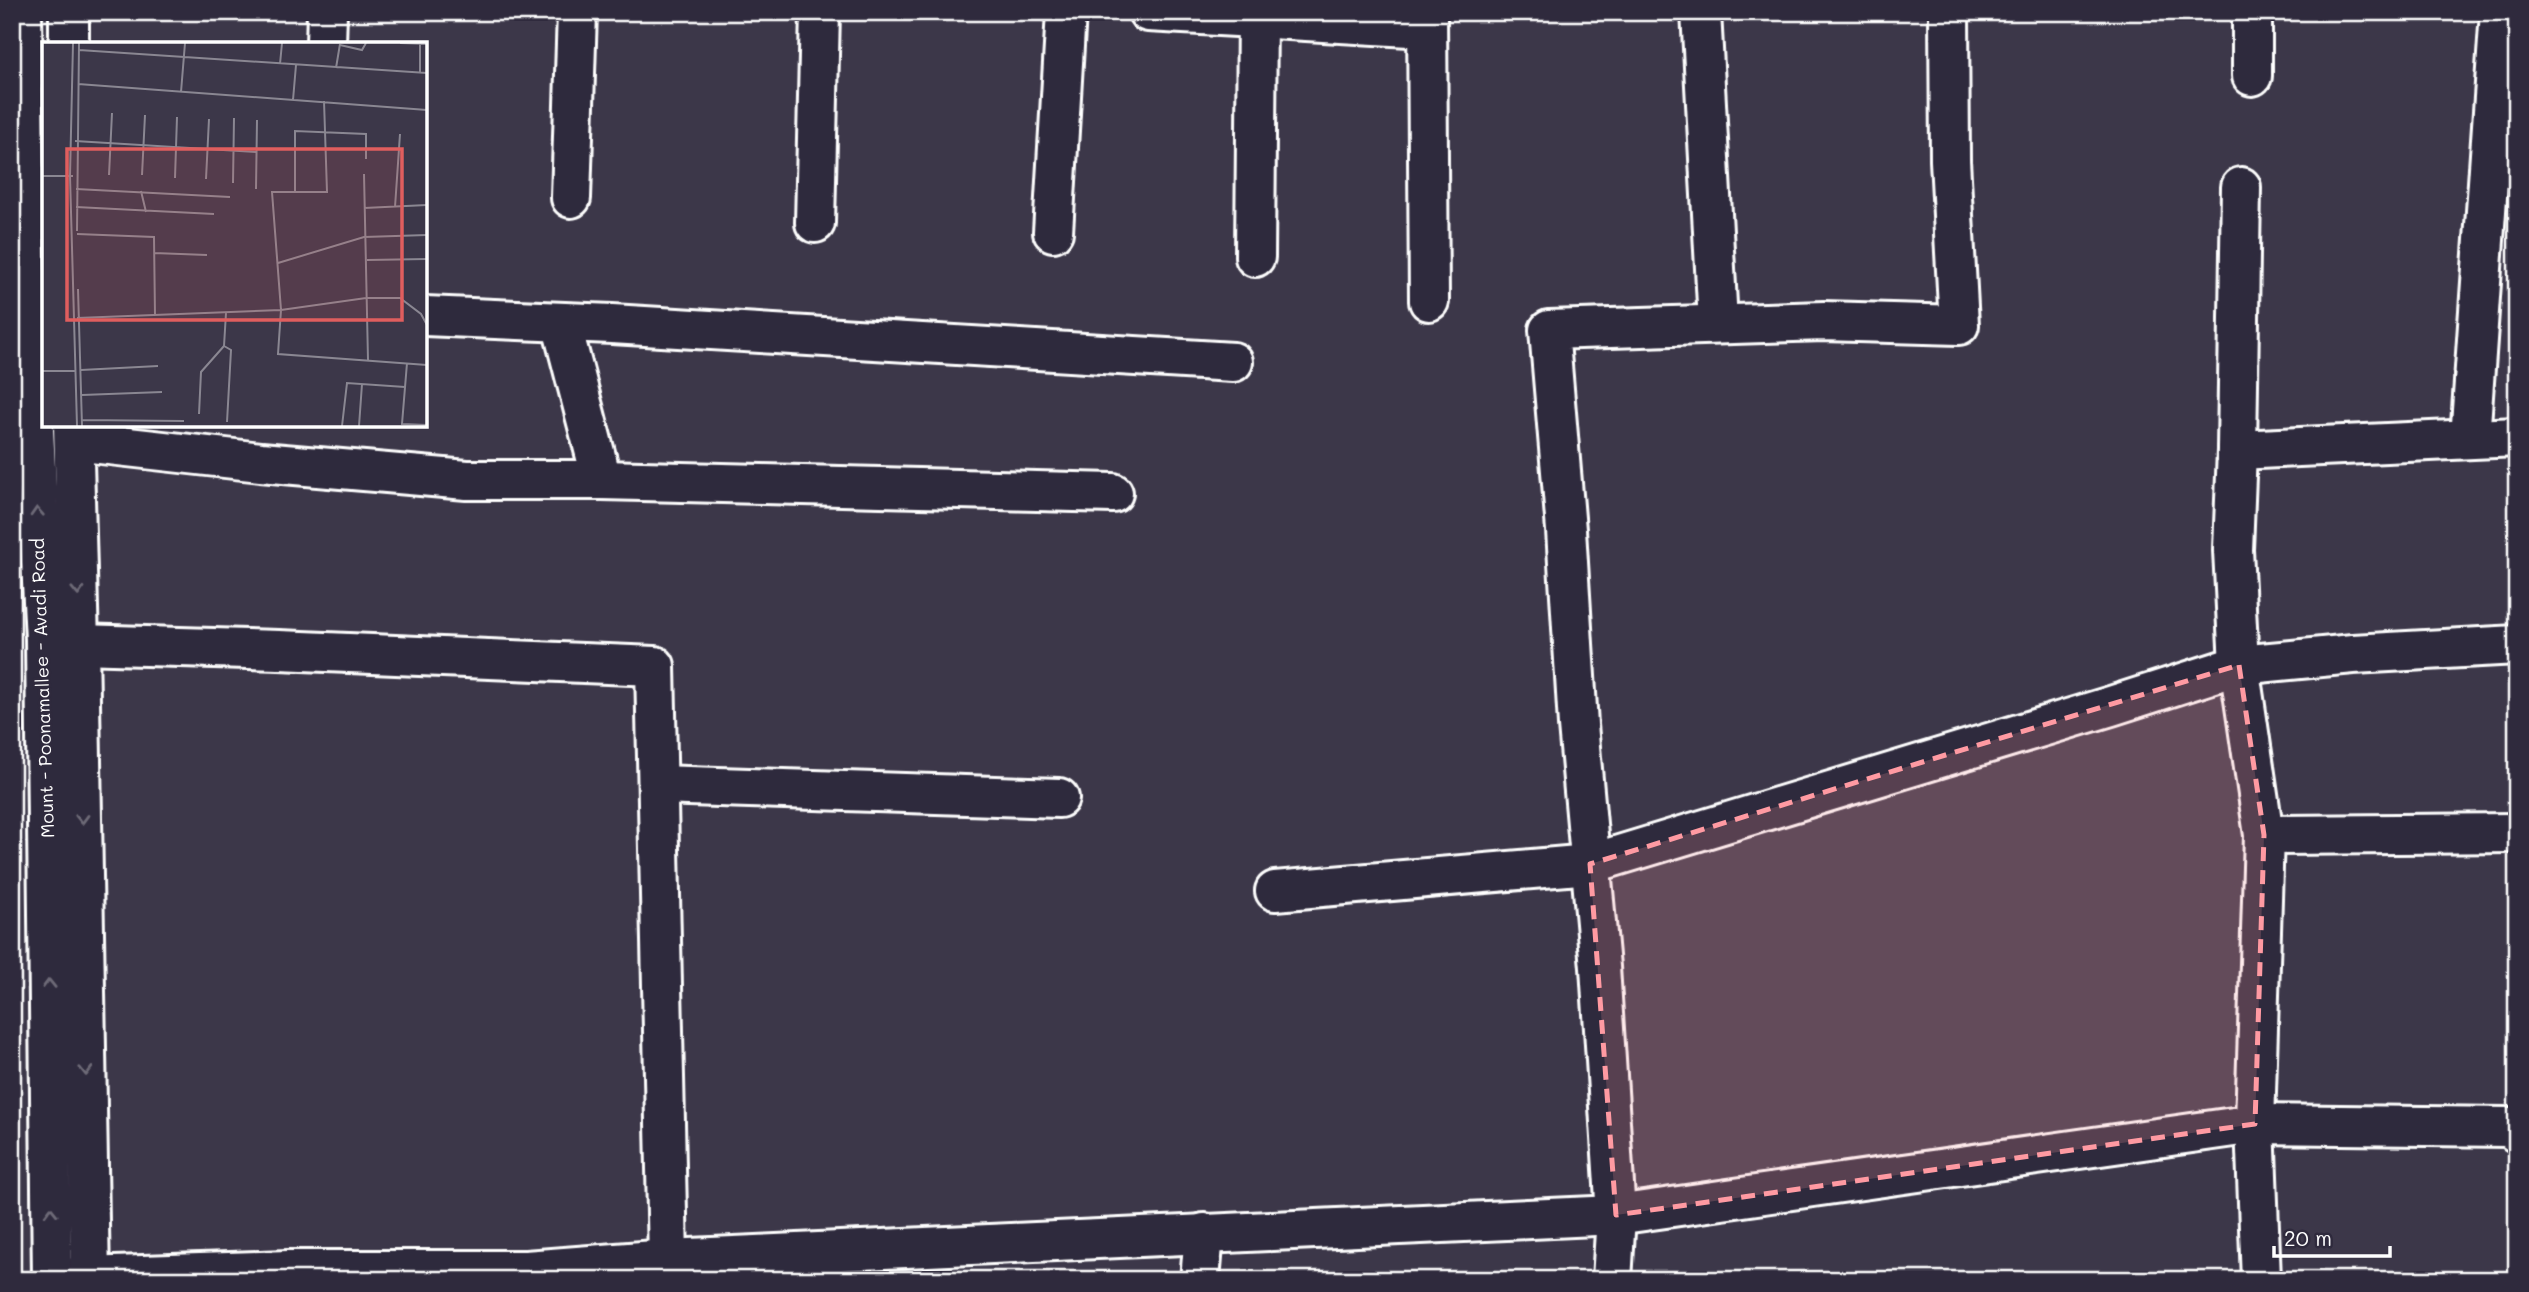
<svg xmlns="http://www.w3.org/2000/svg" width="2529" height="1292" font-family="Mali,sans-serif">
<rect width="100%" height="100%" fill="#3c3749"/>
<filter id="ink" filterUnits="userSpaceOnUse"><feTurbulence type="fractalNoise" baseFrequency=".0143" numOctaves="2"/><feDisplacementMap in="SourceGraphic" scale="14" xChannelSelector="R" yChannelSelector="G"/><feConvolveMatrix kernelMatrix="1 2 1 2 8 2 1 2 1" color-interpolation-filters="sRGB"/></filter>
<g filter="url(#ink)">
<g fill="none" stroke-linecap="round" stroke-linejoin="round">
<defs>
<g id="minor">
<polyline points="1148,12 1427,28"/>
<polyline points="1427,12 1429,301"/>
<polyline points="1701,12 1718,323"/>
<polyline points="326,44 327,12"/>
<polyline points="2252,76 2252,12"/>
<polyline points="2241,187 2237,450 2233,550 2239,665 2264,835 2255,1124 2261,1280"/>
<polyline points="571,198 577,12"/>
<polyline points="815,223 820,12"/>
<polyline points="1053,232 1066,12"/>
<polyline points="1255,257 1257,12"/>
<polyline points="425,316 612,324 1233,362"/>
<polyline points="561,322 602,480"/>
<polyline points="2470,439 2500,12"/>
<polyline points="74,441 261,462 467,480 602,480 1113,493"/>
<polyline points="2237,450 2517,437"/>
<polyline points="79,644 279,650 655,666 668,1259"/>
<polyline points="658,785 1059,798"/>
<polyline points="2264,835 2517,833"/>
<polyline points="1275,891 1590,864 2111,706 2239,665 2353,654 2517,645"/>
<polyline points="57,1278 288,1270 526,1270 668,1259 1616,1215 2255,1124 2509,1127 2517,1133"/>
<polyline points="1200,1280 1204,1233"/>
<polyline points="1612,1280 1616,1215 1600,967 1578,725 1566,530 1549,330 1824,321 1959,325 1950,160 1949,12"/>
</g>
<g id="major">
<polyline points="22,12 25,258 45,639 52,1280"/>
<polyline points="69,12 69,44"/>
<polyline points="73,425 79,644 90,1280"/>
</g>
</defs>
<use href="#minor" stroke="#fff" stroke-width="44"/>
<use href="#major" stroke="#fff" stroke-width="44"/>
<use href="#minor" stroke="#2f2a3d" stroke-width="38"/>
<use href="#major" stroke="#2f2a3d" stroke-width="38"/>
</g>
<defs><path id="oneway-chevron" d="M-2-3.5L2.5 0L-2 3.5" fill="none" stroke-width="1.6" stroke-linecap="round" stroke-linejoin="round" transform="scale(1.75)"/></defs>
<g stroke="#6d6a77">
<use href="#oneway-chevron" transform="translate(37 512) rotate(-93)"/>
<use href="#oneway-chevron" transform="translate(78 591) rotate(88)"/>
<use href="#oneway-chevron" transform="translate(82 819) rotate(89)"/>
<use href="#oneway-chevron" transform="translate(49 984) rotate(-91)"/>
<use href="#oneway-chevron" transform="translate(86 1071) rotate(89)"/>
<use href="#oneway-chevron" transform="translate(51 1212) rotate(-91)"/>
</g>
</g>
<path fill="#ff9aa2" fill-opacity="0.2" stroke="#ff9aa2" stroke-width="5" stroke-dasharray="14 9" stroke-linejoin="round" d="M2239,665L2264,835L2255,1124L1616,1215L1590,864Z"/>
<g text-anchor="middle" stroke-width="5" stroke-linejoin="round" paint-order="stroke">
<g font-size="18" fill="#fff" stroke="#2f2a3d">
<text transform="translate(43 688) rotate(-92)" y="6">Mount - Poonamallee - Avadi Road</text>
</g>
</g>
<g transform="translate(42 42)">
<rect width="385" height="385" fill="#3c3749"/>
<path fill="none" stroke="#8a8792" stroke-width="2" d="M31,1L28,134L35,384M358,1L385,2M298,3L320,8L324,1M37,8L385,31M238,22L240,1M294,26L298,2M378,31V2M36,42L385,68M139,50L143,1M251,58L254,23M282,59L285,150H230L239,268L236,312L385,323M33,99L214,110M322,132L326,318M67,133L70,71M100,133L103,73M0,134H31M133,136L135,75M164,137L167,77M191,141L192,76M34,147L188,155M214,147L215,78M99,149L104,170M253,150V89L324,92V117M34,165L172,172M353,165L358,92M322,166L385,163M35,189L37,1M35,192L112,195L113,274M112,211L165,213M325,218L385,217M236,221L322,195L385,193M36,247L40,384M35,276L239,268L324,256H358L379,272L385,283M182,304L189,308L185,380M365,321L360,382L385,383M39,328L116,324M0,329H34M40,353L120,350M157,372L159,330L182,304L184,271M40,378L142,379M300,384L305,341L363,345M317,384L320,342"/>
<path fill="#e05e5e" fill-opacity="0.15" stroke="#e05e5e" stroke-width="3.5" d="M25,107H360V278H25Z"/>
<rect width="385" height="385" fill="none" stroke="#fff" stroke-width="3.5"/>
</g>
<rect width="2529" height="1292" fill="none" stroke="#2f2a3d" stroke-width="42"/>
<rect x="21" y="21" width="2487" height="1250" fill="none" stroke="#fff" stroke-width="2.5" filter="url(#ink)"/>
<path d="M2274 1246v10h116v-10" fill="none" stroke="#ffffff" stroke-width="3.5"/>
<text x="2284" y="1246" font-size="21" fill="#ffffff" stroke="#2f2a3d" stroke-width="5" paint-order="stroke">20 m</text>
</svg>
